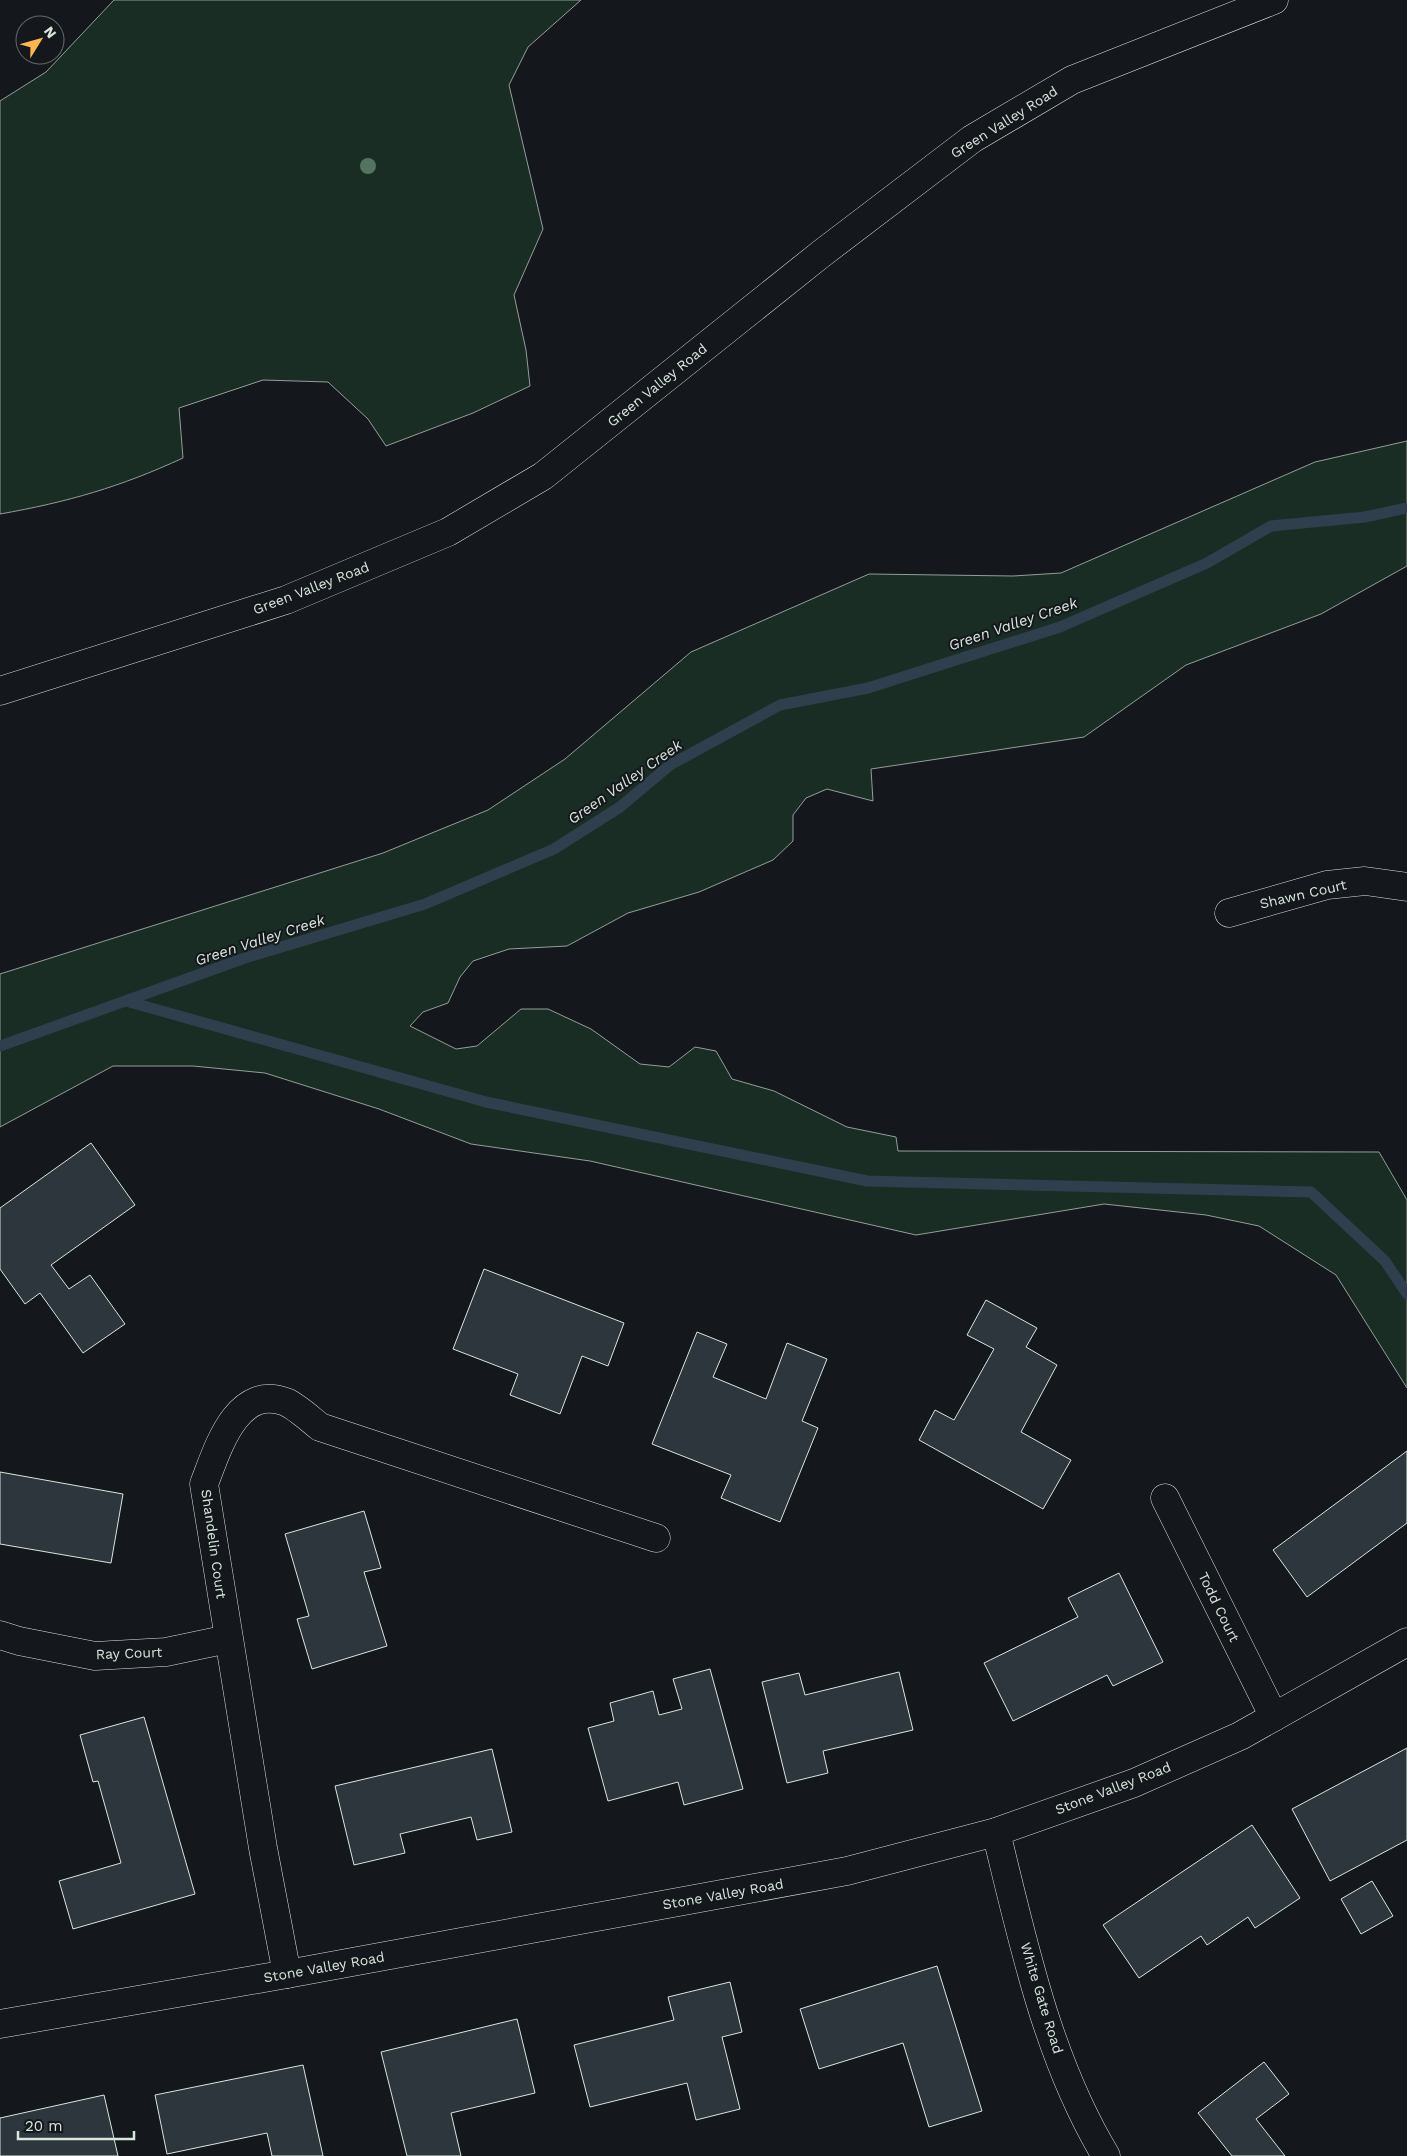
<svg xmlns="http://www.w3.org/2000/svg" width="1407" height="2156" font-family="'Work Sans',sans-serif">
<rect width="100%" height="100%" fill="#14181c"/>
<g fill="#1a2d24" stroke="#939e99">
<path d="M114,0H581L528,47L509,85L543,229L514,295L526,350L530,386L473,413L386,446L368,419L328,382L263,380L179,408L183,458C120,487 68,502 0,514V101L46,72Z"/>
<polygon points="1407,441 1407,566 1321,614 1186,665 1084,737 871,769 873,801 827,789 806,798 793,815 793,841 773,860 699,892 628,913 567,946 509,949 473,961 460,977 448,1003 423,1012 410,1026 456,1049 477,1046 521,1009 548,1009 591,1029 640,1064 669,1067 695,1047 716,1051 732,1079 774,1091 847,1127 896,1137 898,1151 1379,1152 1407,1200 1407,1388 1336,1275 1259,1226 1206,1215 1104,1204 916,1235 590,1161 471,1144 379,1109 265,1073 193,1066 113,1066 0,1127 0,974 383,853 488,810 565,759 691,652 869,574 1013,576 1061,573 1315,462"/>
</g>
<g fill="none" stroke-linecap="round" stroke-linejoin="round">
<g stroke="#2f3f4d" stroke-width="11">
<polyline points="126,1001 486,1102 867,1181 1311,1192 1385,1261 1407,1294"/>
<polyline points="0,1046 245,958 425,904 554,849 620,807 670,765 780,705 868,688 1060,627 1207,563 1271,526 1365,517 1407,508"/>
</g>
</g>
<g fill="#2c363c" stroke="#d8e6dc">
<polygon points="91,1143 135,1205 51,1265 69,1289 90,1275 125,1324 83,1353 40,1293 25,1304 0,1269 0,1208"/>
<polygon points="484,1269 624,1323 608,1366 582,1356 560,1414 510,1395 518,1374 453,1349"/>
<polygon points="986,1300 1037,1328 1026,1347 1057,1365 1021,1432 1071,1460 1043,1509 919,1440 935,1410 954,1420 994,1349 967,1335"/>
<polygon points="697,1332 727,1344 713,1377 766,1399 787,1343 827,1359 802,1421 818,1428 780,1522 721,1498 731,1475 652,1444"/>
<polygon points="1407,1451 1407,1523 1307,1597 1273,1550"/>
<polygon points="0,1472 123,1494 111,1563 0,1544"/>
<polygon points="364,1511 381,1568 364,1572 387,1646 312,1669 297,1619 309,1616 285,1534"/>
<polygon points="1119,1573 1163,1662 1113,1686 1107,1675 1013,1721 984,1663 1078,1617 1068,1598"/>
<polygon points="710,1669 743,1789 684,1805 678,1782 608,1801 588,1728 614,1721 610,1703 653,1691 659,1715 682,1709 673,1679"/>
<polygon points="899,1672 913,1730 823,1751 828,1773 787,1783 762,1682 799,1673 805,1695"/>
<polygon points="144,1717 195,1894 73,1929 59,1881 121,1863 98,1781 93,1782 80,1735"/>
<polygon points="1407,1748 1407,1840 1330,1881 1292,1809"/>
<polygon points="492,1749 512,1832 477,1840 471,1817 400,1834 405,1853 354,1865 335,1786"/>
<polygon points="1252,1825 1300,1898 1255,1928 1248,1917 1207,1945 1201,1936 1139,1978 1103,1925"/>
<polygon points="1372,1881 1393,1916 1361,1934 1341,1899"/>
<polygon points="937,1966 982,2111 929,2127 903,2043 819,2069 800,2009"/>
<polygon points="730,1982 742,2032 722,2037 740,2109 696,2120 687,2083 590,2107 574,2045 674,2020 668,1997"/>
<polygon points="517,2019 535,2093 451,2113 461,2156 407,2156 381,2052"/>
<polygon points="1264,2062 1289,2094 1256,2119 1285,2156 1232,2156 1198,2113"/>
<polygon points="303,2065 323,2156 272,2156 267,2133 167,2154 155,2095"/>
<polygon points="104,2095 118,2156 0,2156 0,2118"/>
</g>
<g fill="none" stroke-linecap="round" stroke-linejoin="round">
<defs>
<g id="street">
<polyline points="1229,913 1327,885 1365,881 1407,887"/>
<polyline points="1165,1498 1274,1717"/>
<polyline points="0,1635 19,1641 95,1656 166,1652 228,1639"/>
<path d="M996,1832C1023,1942 1047,2058 1106,2156"/>
<path d="M287,1974L263,1848L204,1484C217,1451 236,1383 286,1402C297,1407 310,1419 320,1427L656,1538"/>
</g>
<g id="secondary">
<polyline points="0,691 286,600 448,532 543,476 821,254 972,139 1072,80 1274,0"/>
<polyline points="0,2024 287,1974 847,1871 996,1832 1134,1783 1240,1736 1407,1642"/>
</g>
</defs>
<use href="#street" stroke="#d8e6dc" stroke-width="29"/>
<use href="#secondary" stroke="#d8e6dc" stroke-width="29"/>
<use href="#street" stroke="#14181c" stroke-width="28"/>
<use href="#secondary" stroke="#14181c" stroke-width="28"/>
</g>
<circle fill="#55745f" cx="368" cy="166" r="8"/>
<g text-anchor="middle" stroke-width="4" stroke-linejoin="round" paint-order="stroke">
<g font-size="14" fill="#d8e6dc" stroke="#14181c">
<text transform="translate(1004 122) rotate(-32)" y="5">Green Valley Road</text>
<text transform="translate(657 385) rotate(-39)" y="5">Green Valley Road</text>
<text transform="translate(311 588) rotate(-21)" y="5">Green Valley Road</text>
<text transform="translate(1303 894) rotate(-13)" y="5">Shawn Court</text>
<text transform="translate(214 1544) rotate(82)" y="5">Shandelin Court</text>
<text transform="translate(1219 1607) rotate(64)" y="5">Todd Court</text>
<text transform="translate(129 1653) rotate(-2)" y="5">Ray Court</text>
<text transform="translate(1113 1788) rotate(-21)" y="5">Stone Valley Road</text>
<text transform="translate(723 1894) rotate(-10)" y="5">Stone Valley Road</text>
<text transform="translate(324 1967) rotate(-10)" y="5">Stone Valley Road</text>
<text transform="translate(1042 1998) rotate(73)" y="5">White Gate Road</text>
</g>
<g font-size="15" font-style="italic" fill="#d8e6dc" stroke="#14181c">
<text transform="translate(1013 624) rotate(-19)" y="5">Green Valley Creek</text>
<text transform="translate(625 782) rotate(-35)" y="5">Green Valley Creek</text>
<text transform="translate(260 940) rotate(-18)" y="5">Green Valley Creek</text>
</g>
</g>
<g transform="translate(40 40) rotate(53)"><circle r="24" fill="#14181c" stroke="#626a69"/>
<path d="M0-4L9 19L0 12L-9 19Z" fill="#ffb74d"/>
<text y="-8" font-size="14" font-weight="bold" text-anchor="middle" fill="#d8e6dc">N</text>
</g>
<path d="M18 2131v8h116v-8" fill="none" stroke="#d8e6dc" stroke-width="2.5"/>
<text x="25" y="2131" font-size="15" fill="#d8e6dc" stroke="#14181c" stroke-width="4" paint-order="stroke">20 m</text>
</svg>
